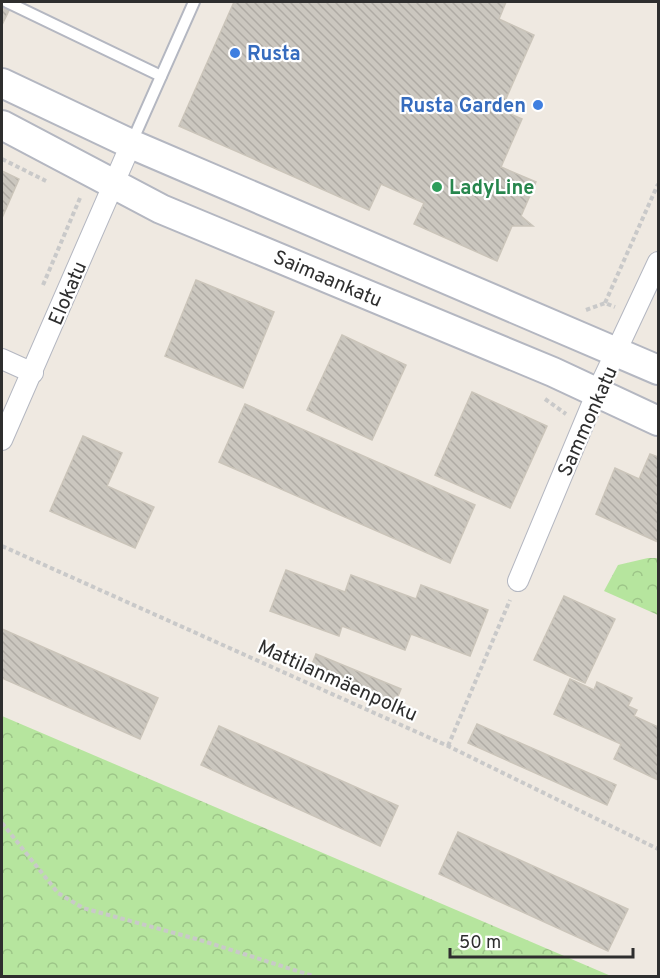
<svg xmlns="http://www.w3.org/2000/svg" width="660" height="978" font-family="Overpass,sans-serif">
<defs>
<pattern id="forest-crowns" width="20" height="18" patternUnits="userSpaceOnUse" patternTransform="scale(1.5)"><rect width="20" height="18" fill="#b6e59e"/><path d="M2 6a3 3 0 1 1 6 0M12 15a3 3 0 1 1 6 0" fill="none" stroke="#9dc588"/></pattern>
<pattern id="building-back-hatch" width="6" height="6" patternUnits="userSpaceOnUse" patternTransform="scale(1.5)"><rect width="6" height="6" fill="#cbc7bf"/><path d="M-1 5l2 2M0 0l6 6M5-1l2 2" fill="none" stroke="#afaba4"/></pattern>
</defs>
<rect width="100%" height="100%" fill="#efe9e1"/>
<g fill="url(#forest-crowns)">
<polygon points="648,558 658,558 658,615 604,591 618,565"/>
<polygon points="2,716 611,976 2,976"/>
</g>
<g fill="url(#building-back-hatch)" stroke="#cbc5ba" stroke-width="1.5">
<polygon points="2,2 13,2 2,25"/>
<polygon points="234,2 506,2 499,19 534,35 501,110 522,119 501,167 536,182 521,216 533,226 512,226 497,261 414,224 424,203 381,184 369,210 179,126"/>
<polygon points="2,171 19,179 2,218"/>
<polygon points="196,280 274,312 243,388 165,356"/>
<polygon points="342,335 406,365 372,440 307,410"/>
<polygon points="472,392 547,426 510,508 435,475"/>
<polygon points="245,404 475,505 450,563 219,462"/>
<polygon points="83,436 122,453 107,486 154,507 135,548 50,511"/>
<polygon points="650,454 658,457 658,542 596,514 615,468 639,479"/>
<polygon points="286,570 345,592 351,575 416,599 421,585 488,610 470,656 411,634 405,650 342,626 339,636 270,611"/>
<polygon points="564,596 615,619 585,683 534,660"/>
<polygon points="2,629 158,698 140,739 2,678"/>
<polygon points="316,654 401,689 393,708 309,672"/>
<polygon points="570,679 594,690 597,682 632,698 628,706 637,710 634,716 658,727 658,780 614,759 621,744 554,714"/>
<polygon points="477,724 616,785 607,805 468,743"/>
<polygon points="219,726 398,806 380,846 201,765"/>
<polygon points="458,832 628,909 608,951 439,874"/>
</g>
<g fill="none" stroke-linecap="round" stroke-linejoin="round">
<defs>
<g id="lane">
<polyline points="7,2 161,76"/>
<polyline points="131,144 194,2"/>
</g>
<g id="street">
<polyline points="2,359 33,373"/>
<polyline points="2,440 131,144"/>
<polyline points="518,581 597,392 658,262"/>
</g>
<g id="secondary">
<polyline points="2,83 131,144 658,370"/>
<polyline points="2,125 161,209 553,372 658,421"/>
</g>
</defs>
<use href="#lane" stroke="#b4b7c1" stroke-width="14"/>
<use href="#street" stroke="#b4b7c1" stroke-width="22"/>
<use href="#secondary" stroke="#b4b7c1" stroke-width="32"/>
<g stroke="#c9c9c9" stroke-width="4" stroke-dasharray="4.5 3" stroke-linecap="butt">
<polyline points="2,159 46,181"/>
<polyline points="43,285 80,198"/>
<polyline points="605,303 658,184"/>
<polyline points="586,310 605,303 615,307"/>
<polyline points="545,399 566,414"/>
<polyline points="2,546 448,746 658,849"/>
<polyline points="448,746 510,600"/>
<polyline points="2,823 58,893 83,908 200,940 313,976"/>
</g>
<use href="#lane" stroke="#fff" stroke-width="10"/>
<use href="#street" stroke="#fff" stroke-width="20"/>
<use href="#secondary" stroke="#fff" stroke-width="28"/>
</g>
<g fill="#3f7fe0" stroke="#fff" stroke-width="2">
<circle cx="235" cy="53" r="6"/>
<circle cx="538" cy="105" r="6"/>
</g>
<circle fill="#2e9e5b" stroke="#fff" stroke-width="2" cx="437" cy="187" r="6"/>
<g text-anchor="middle" stroke-width="4.5" stroke-linejoin="round" paint-order="stroke">
<g font-size="20" font-weight="bold" fill="#366cbe" stroke="#fff" text-anchor="start">
<text x="247" y="60">Rusta</text>
<text x="526" y="112" text-anchor="end">Rusta Garden</text>
</g>
<g font-size="20" font-weight="bold" fill="#27864d" stroke="#fff" text-anchor="start">
<text x="449" y="194">LadyLine</text>
</g>
<g font-size="20" fill="#2e2e2e" stroke="#fff">
<text transform="translate(328 278) rotate(23)" y="7">Saimaankatu</text>
<text transform="translate(67 293) rotate(-67)" y="7">Elokatu</text>
<text transform="translate(587 421) rotate(-66)" y="7">Sammonkatu</text>
<text transform="translate(338 680) rotate(24)" y="7">Mattilanmäenpolku</text>
</g>
</g>
<rect width="660" height="978" fill="none" stroke="#2e2e2e" stroke-width="6"/>
<path d="M450 948v9h183v-9" fill="none" stroke="#2e2e2e" stroke-width="3"/>
<text x="459" y="948" font-size="18" fill="#2e2e2e" stroke="#ffffff" stroke-width="4.5" paint-order="stroke">50 m</text>
</svg>
